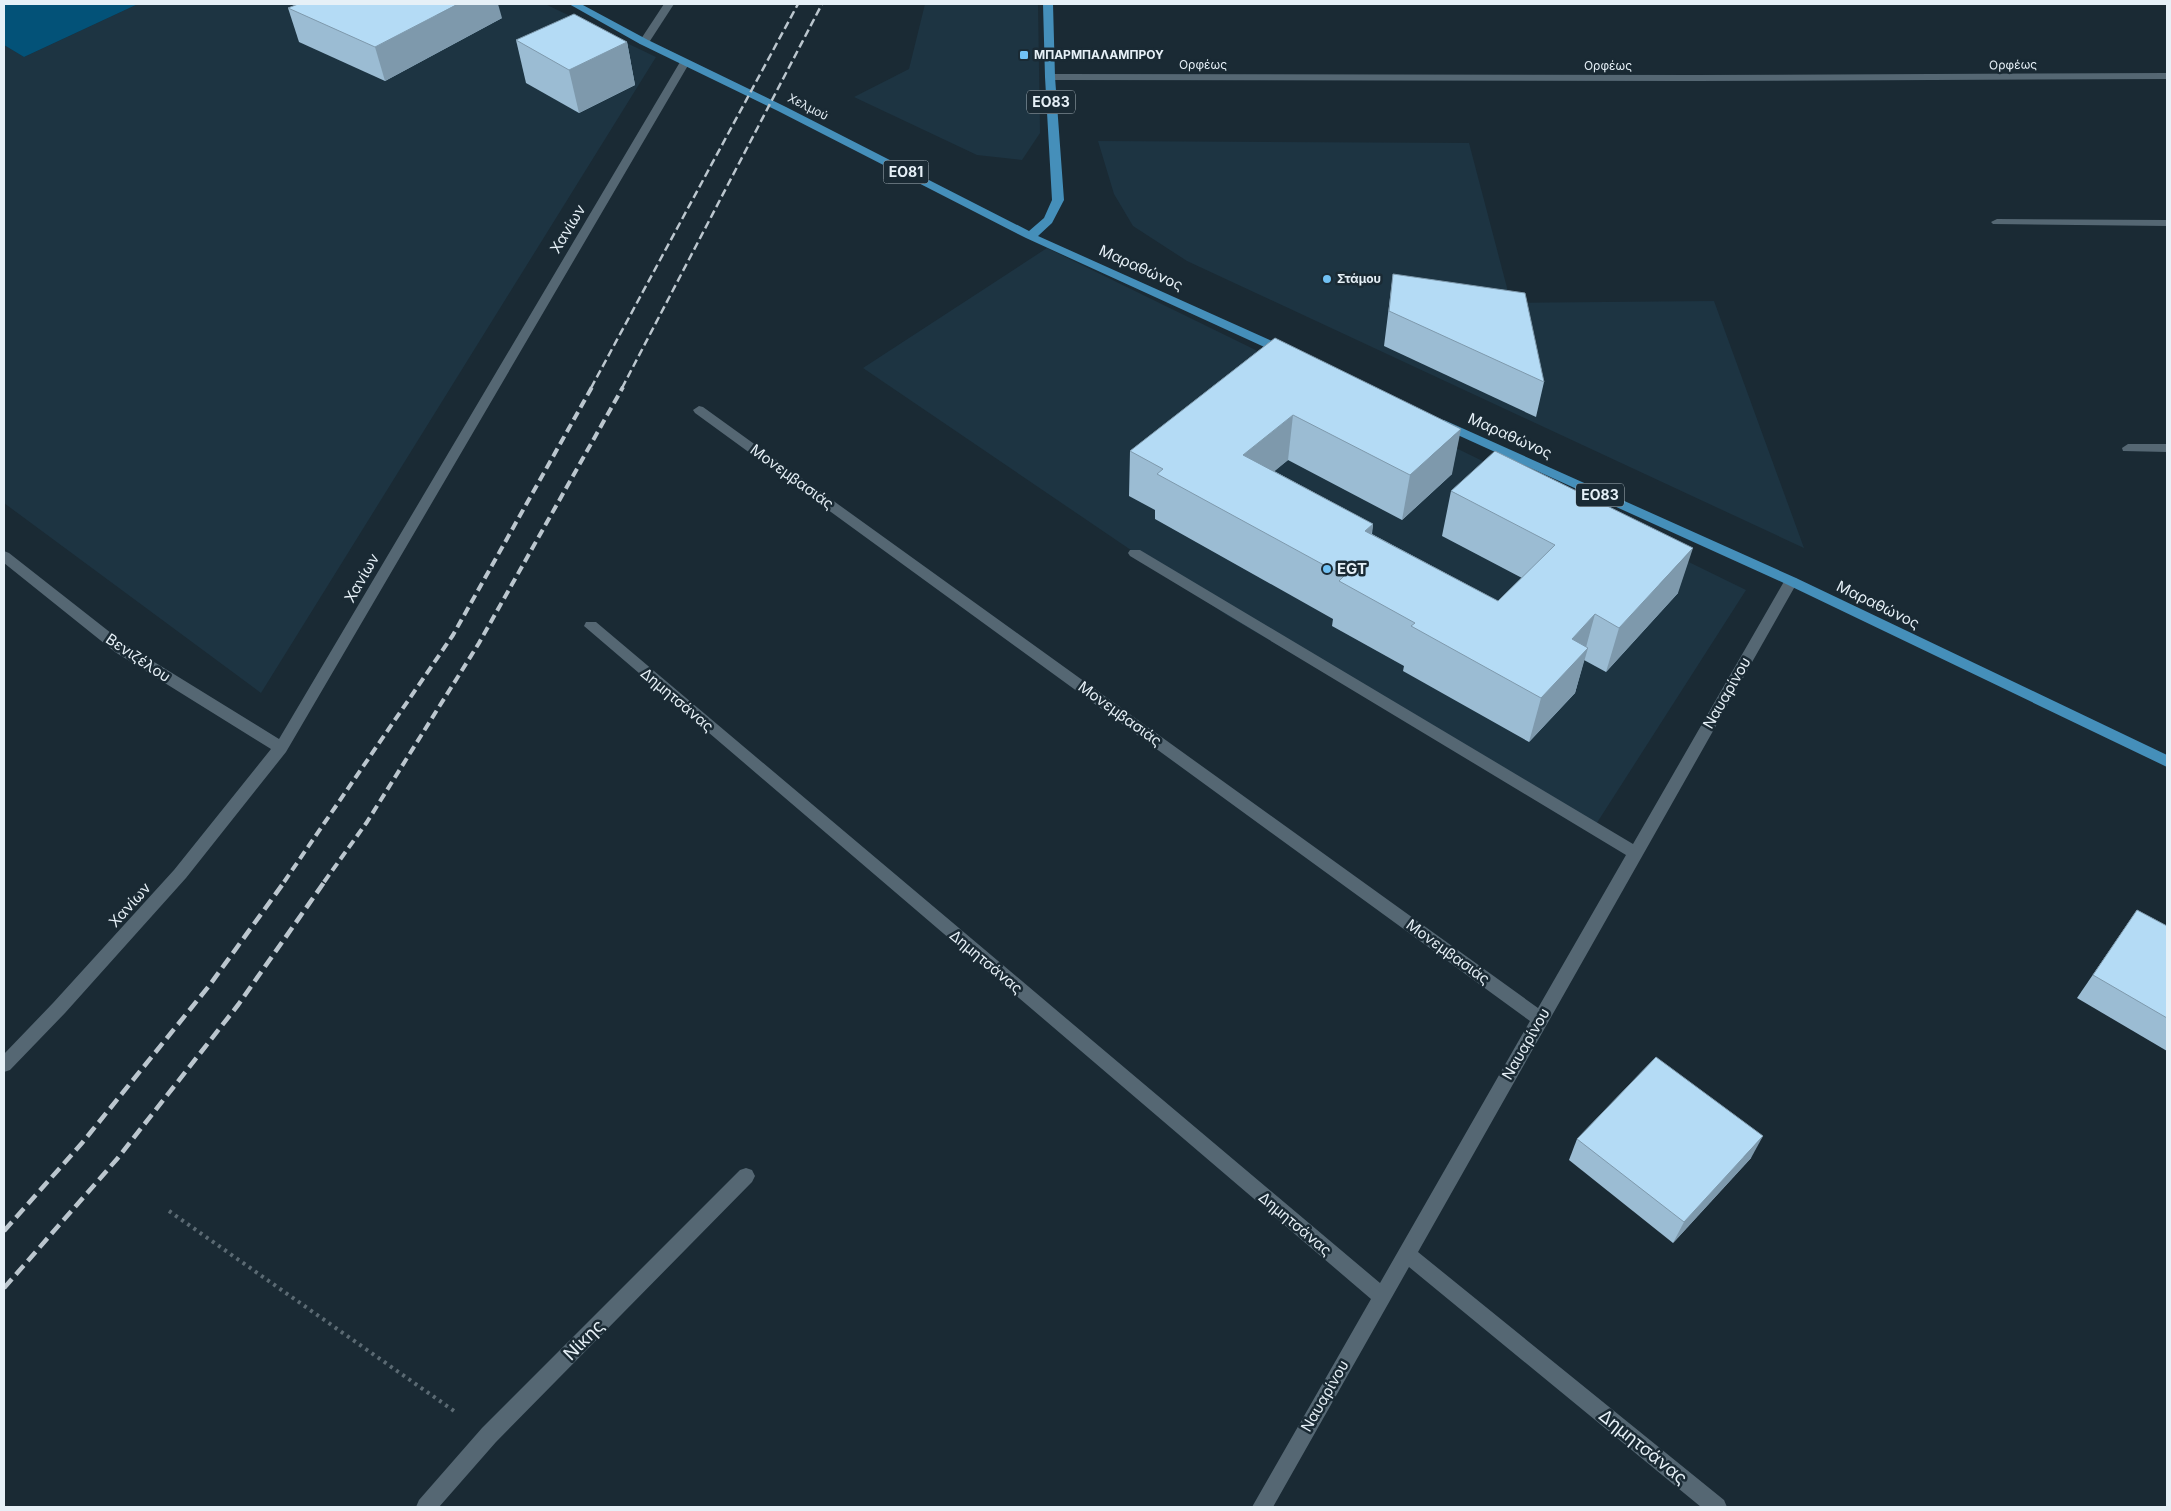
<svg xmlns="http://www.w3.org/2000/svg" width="2171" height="1511" font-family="Inter,sans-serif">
<rect width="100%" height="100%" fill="#1a2a34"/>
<g fill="#1d3442">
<polygon points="138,4 545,4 656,57 261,693 4,503 4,45 24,57"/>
<polygon points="925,4 1038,4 1040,133 1022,160 977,155 854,97 909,69"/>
<polygon points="1098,141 1469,143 1511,303 1714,301 1804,548 1187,261 1133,226 1114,194"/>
<polygon points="1047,248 1746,590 1593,829 1228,616 863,368"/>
</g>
<polygon fill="#035278" points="4,4 138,4 24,57 4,45"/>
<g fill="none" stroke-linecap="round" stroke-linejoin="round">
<polyline stroke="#5b6a73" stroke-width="4" stroke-dasharray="3 4.5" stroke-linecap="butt" points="169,1211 457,1413"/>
<g fill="#556773" fill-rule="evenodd">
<polygon points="664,4 674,4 648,44 640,44 639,42"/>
<polygon points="685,59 690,62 286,752 186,878 65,1013 10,1070 4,1072 4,1054 53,1003 174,870 271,749 115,652 4,563 4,551 9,553 125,644 279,739 680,62"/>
<polygon points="2167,73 2167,79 1694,81 1050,80 1045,77 1050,74 1694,75"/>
<polygon points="1997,219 2167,220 2167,226 1993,224 1991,222"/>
<polygon points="699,406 703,407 1538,1008 1626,855 1130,556 1128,553 1130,550 1140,550 1633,844 1786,578 1796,578 1798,581 1418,1252 1724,1500 1727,1507 1701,1507 1409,1267 1273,1507 1252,1507 1371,1299 584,626 586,622 596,622 1380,1283 1530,1021 695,413 693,410"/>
<polygon points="2128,444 2167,444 2167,452 2123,451 2122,448"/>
<polygon points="746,1168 752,1170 755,1176 752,1182 496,1442 439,1507 416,1507 419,1500 482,1428 740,1170"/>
</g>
<g fill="#458fba" fill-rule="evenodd">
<polygon points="569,4 581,4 648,40 786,107 1029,231 1044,218 1052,200 1045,77 1043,4 1053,4 1055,77 1064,200 1052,223 1038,236 1290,349 1292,352 1286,356 1282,355 1026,238 778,111 640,44"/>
<polygon points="1444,420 1796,578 2167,755 2167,767 1786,584 1440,427 1438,424 1440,421"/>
</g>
<g stroke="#bbc6ce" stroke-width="2.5" stroke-dasharray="8 4" stroke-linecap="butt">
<polyline points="591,388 798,4"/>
<polyline points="622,388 822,4"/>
</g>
<g stroke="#bbc6ce" stroke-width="4" stroke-dasharray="9 5" stroke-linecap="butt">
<polyline points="284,882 453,635 592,387"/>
<polyline points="324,882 367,822 479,643 623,387"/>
</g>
<g stroke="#bbc6ce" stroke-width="4.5" stroke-dasharray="12 6" stroke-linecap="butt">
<polyline points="4,1231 82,1143 209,986 285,881"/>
<polyline points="4,1288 117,1159 238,1005 325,881"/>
</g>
</g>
<g fill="#9bbcd3">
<polygon points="288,8 502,18 385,81 299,42"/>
<polygon points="516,40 627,42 635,85 579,113 526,83"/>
<polygon points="1393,274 1544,382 1536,417 1384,346"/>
<polygon points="1275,338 1452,474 1402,520 1288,460 1274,471 1373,524 1372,534 1498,601 1522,578 1442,536 1451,491 1678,593 1606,672 1584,660 1575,693 1529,742 1403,671 1404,666 1332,626 1333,619 1155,519 1155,510 1129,496 1130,451"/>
<polygon points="2137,910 2167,926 2167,1051 2077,998"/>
<polygon points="1577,1139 1751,1158 1673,1243 1569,1160"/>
</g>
<g fill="#7e99ac">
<polygon points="458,4 498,4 502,18 385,81 375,47"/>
<polygon points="627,42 635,85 579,113 569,70"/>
<polygon points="1293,415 1288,460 1240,500 1243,455"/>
<polygon points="1461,429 1452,474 1402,520 1410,475"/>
<polygon points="1373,524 1366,568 1365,531"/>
<polygon points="1693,548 1678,593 1606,672 1619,628"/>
<polygon points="1595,614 1585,651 1588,648 1575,693 1529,742 1541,698 1572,639"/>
<polygon points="1763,1136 1751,1158 1673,1243 1684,1222"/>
</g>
<g fill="#b4dbf5" stroke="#7e99ac">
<polygon points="298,4 458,4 375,47 288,8"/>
<polygon points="574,14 627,42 569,70 516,40"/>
<polygon points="1393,274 1525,293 1544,382 1389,311"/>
<polygon points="1275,338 1461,429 1410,475 1293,415 1243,455 1373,524 1365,531 1498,601 1555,545 1451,491 1495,451 1693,548 1619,628 1595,614 1572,639 1588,648 1541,698 1411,626 1415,623 1339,581 1344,576 1157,474 1163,469 1130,451"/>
<polygon points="2137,910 2167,926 2167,1018 2093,975"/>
<polygon points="1656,1057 1763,1136 1684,1222 1577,1139"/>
</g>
<g fill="#71c1f4" stroke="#1a2a34" stroke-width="2">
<rect x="1019" y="50" width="10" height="10" rx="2.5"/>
<circle cx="1327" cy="279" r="5"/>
<circle cx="1327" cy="569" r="5"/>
</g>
<g text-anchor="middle" stroke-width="5" stroke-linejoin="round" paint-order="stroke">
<g font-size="12" font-weight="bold" fill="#e6f0f7" stroke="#1a2a34" text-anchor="start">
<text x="1034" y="59">ΜΠΑΡΜΠΑΛΑΜΠΡΟΥ</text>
<text x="1337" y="283">Στάμου</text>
</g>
<g font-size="12" fill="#e6f0f7" stroke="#1a2a34">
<text x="1203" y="69">Ορφέως</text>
<text transform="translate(2013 65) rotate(-1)" y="4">Ορφέως</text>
<text x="1608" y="70">Ορφέως</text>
<text transform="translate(808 107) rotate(27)" y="4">Χελμού</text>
</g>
<g fill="#1a2a34" stroke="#a9b5bc" stroke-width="1">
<rect x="1027" y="90.5" width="48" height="23" rx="4"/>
<rect x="883.5" y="160.5" width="45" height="23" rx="4"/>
<rect x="1576" y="483.5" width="48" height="23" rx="4"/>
</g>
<g font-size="14" font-weight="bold" fill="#e6f0f7">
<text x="1051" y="107">ΕΟ83</text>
<text x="906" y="177">ΕΟ81</text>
<text x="1600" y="500">ΕΟ83</text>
</g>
<g font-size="15" fill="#e6f0f7" stroke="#1a2a34">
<text transform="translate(568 229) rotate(-59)" y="5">Χανίων</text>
<text transform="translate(1141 268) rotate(24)" y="5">Μαραθώνος</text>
<text transform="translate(1510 436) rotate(24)" y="5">Μαραθώνος</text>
<text transform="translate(792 477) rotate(36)" y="5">Μονεμβασιάς</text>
<text transform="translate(362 578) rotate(-60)" y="5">Χανίων</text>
<text transform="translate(1878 605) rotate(26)" y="5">Μαραθώνος</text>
<text transform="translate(138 658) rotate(34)" y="5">Βενιζέλου</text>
<text transform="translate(1727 693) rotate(-60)" y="5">Ναυαρίνου</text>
<text transform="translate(677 700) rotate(40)" y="5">Δημητσάνας</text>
<text transform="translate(1120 714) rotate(36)" y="5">Μονεμβασιάς</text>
<text transform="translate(130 905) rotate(-48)" y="5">Χανίων</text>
<text transform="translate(1448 952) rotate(36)" y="5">Μονεμβασιάς</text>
<text transform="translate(986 962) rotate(40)" y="5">Δημητσάνας</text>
<text transform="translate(1526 1044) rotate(-60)" y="5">Ναυαρίνου</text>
<text transform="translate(1295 1224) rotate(40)" y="5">Δημητσάνας</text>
<text transform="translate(1325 1396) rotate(-60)" y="5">Ναυαρίνου</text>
</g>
<g font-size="15" font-weight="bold" fill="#e6f0f7" stroke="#1a2a34" text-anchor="start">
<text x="1337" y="574">EGT</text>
</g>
<g font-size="18" fill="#e6f0f7" stroke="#1a2a34">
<text transform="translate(584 1340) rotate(-45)" y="6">Νίκης</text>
<text transform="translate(1643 1447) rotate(39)" y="6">Δημητσάνας</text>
</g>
</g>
<rect width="2171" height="1511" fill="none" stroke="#e6f0f7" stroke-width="10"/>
</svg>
